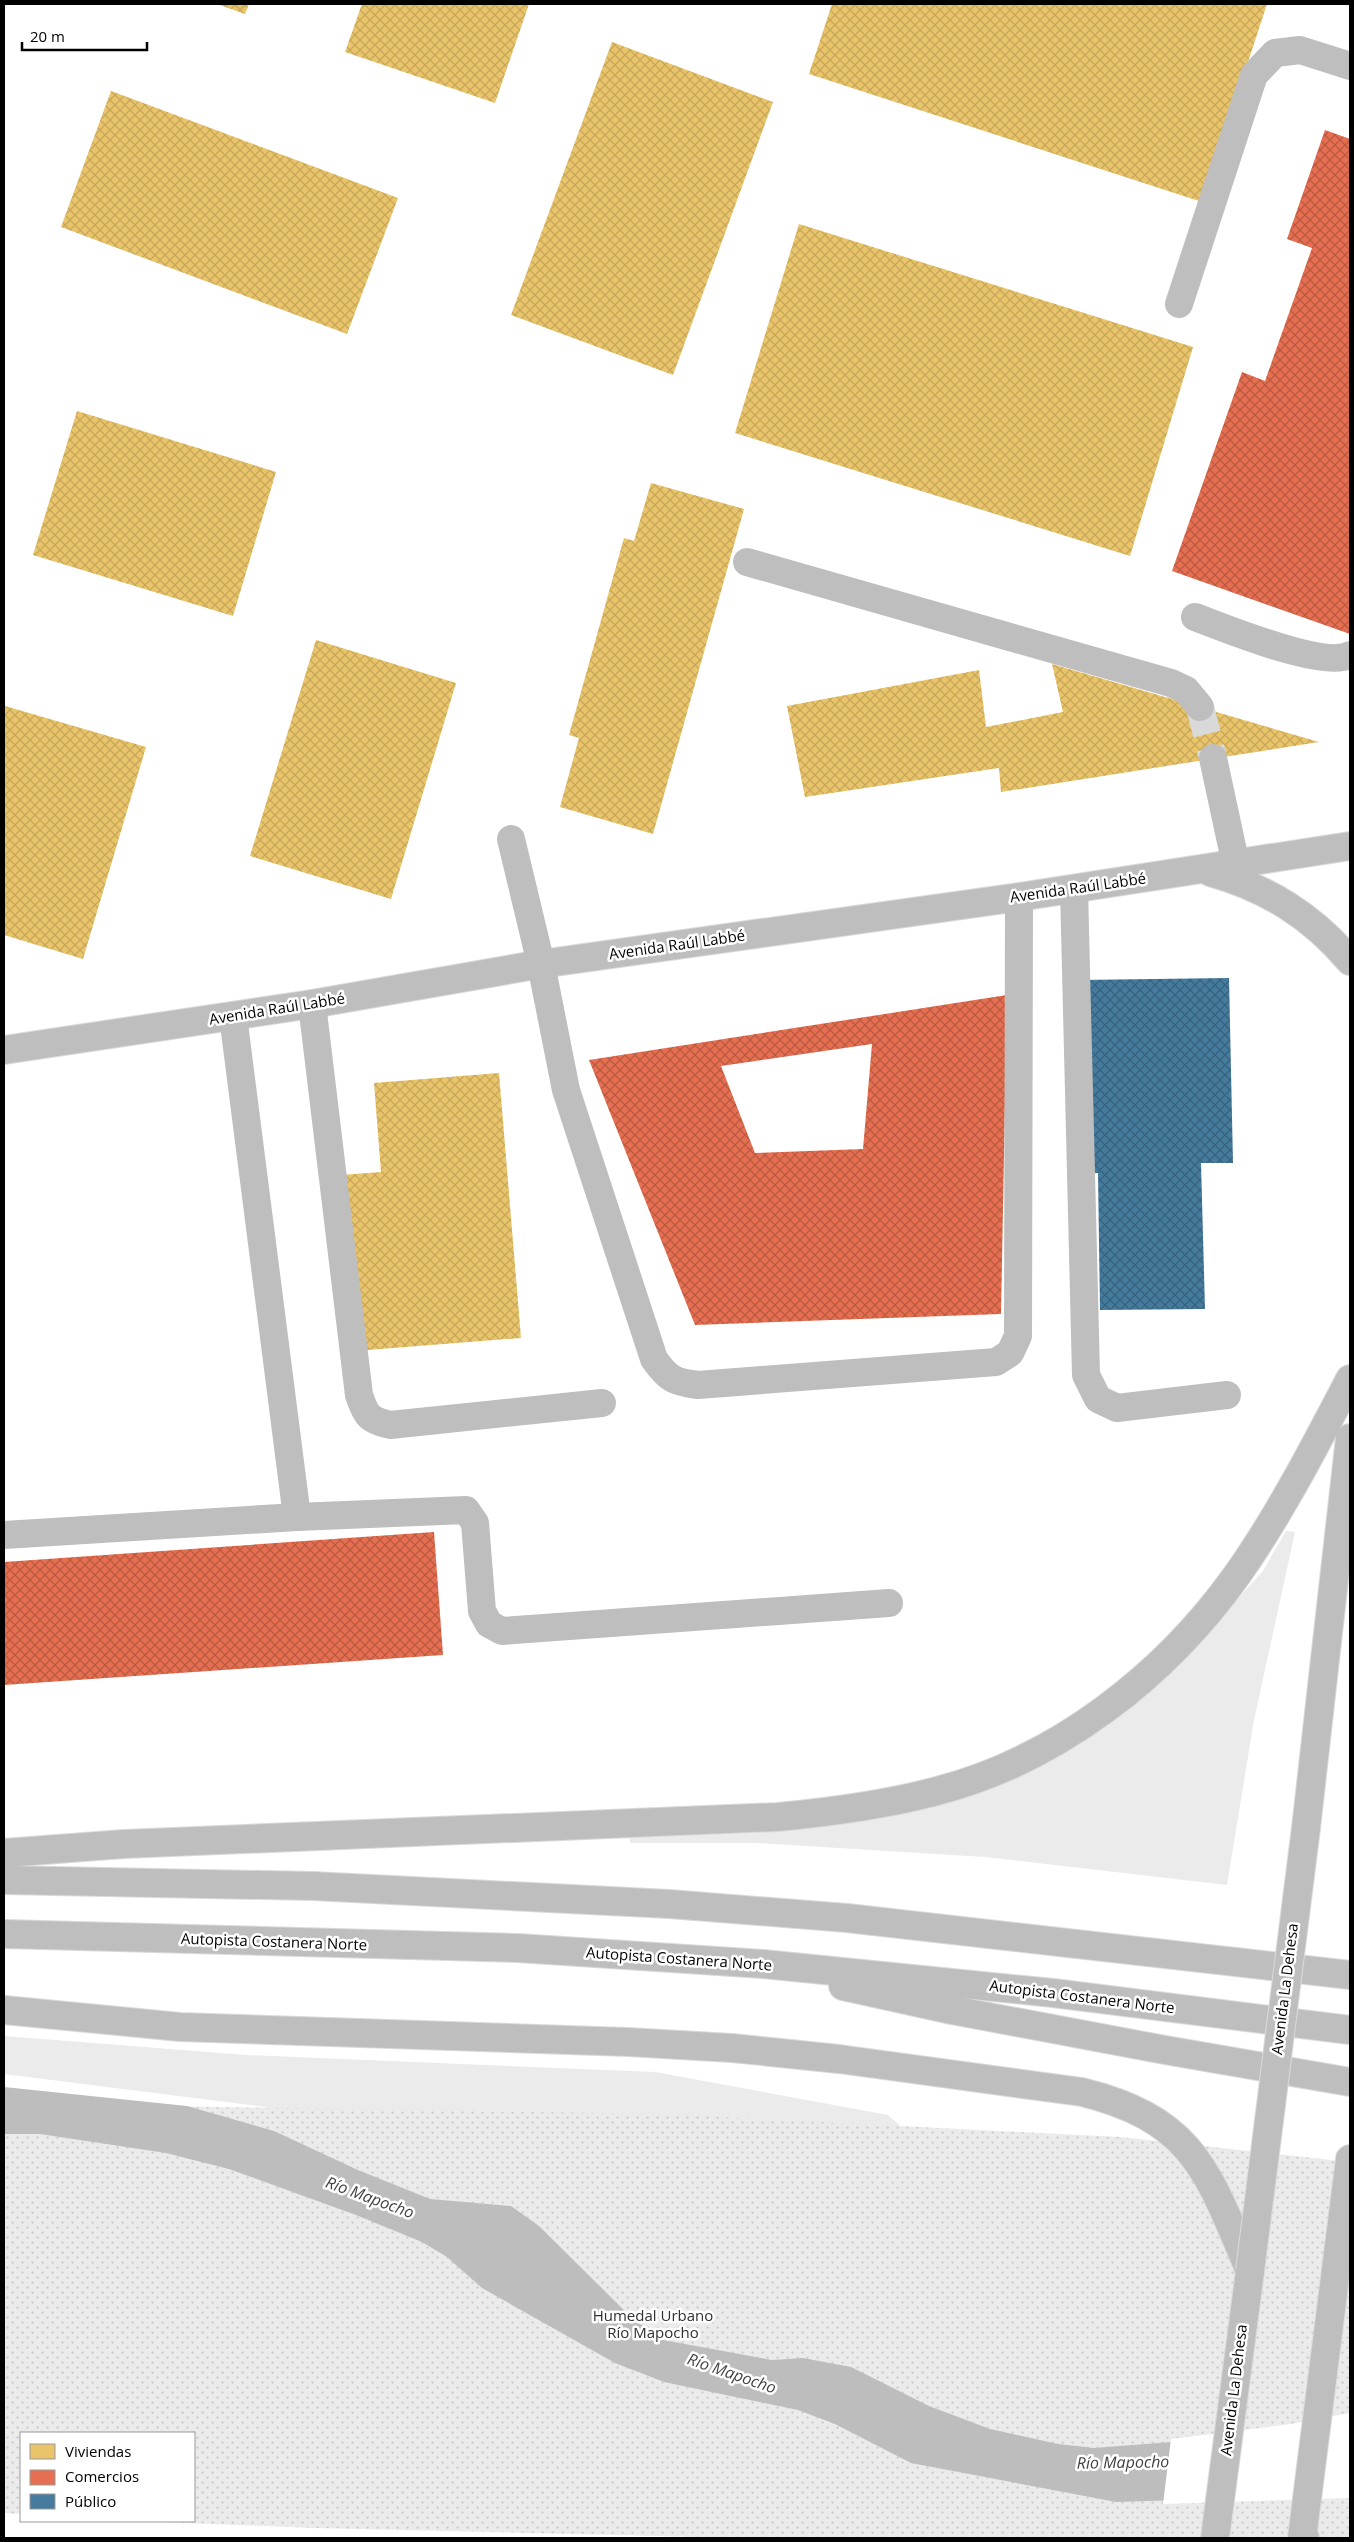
<svg xmlns="http://www.w3.org/2000/svg" width="1354" height="2542" font-family="'Open Sans',sans-serif">
<defs>
<pattern id="park-dots" width="8" height="8" patternUnits="userSpaceOnUse" patternTransform="scale(1.25)"><rect width="8" height="8" fill="#ebebeb"/><path d="M2 2h.1M6 6h.1" fill="none" stroke="#c8c8c8" stroke-width="1.8" stroke-linecap="round"/></pattern>
<pattern id="homes-cross-hatch" width="8" height="8" patternUnits="userSpaceOnUse" patternTransform="scale(1.25)"><rect width="8" height="8" fill="#e9c46a"/><path d="M0 0l8 8M0 8l8-8" fill="none" stroke="#c6a75a"/></pattern>
<pattern id="shops-cross-hatch" width="8" height="8" patternUnits="userSpaceOnUse" patternTransform="scale(1.25)"><rect width="8" height="8" fill="#e76f51"/><path d="M0 0l8 8M0 8l8-8" fill="none" stroke="#b95941"/></pattern>
<pattern id="public-cross-hatch" width="8" height="8" patternUnits="userSpaceOnUse" patternTransform="scale(1.25)"><rect width="8" height="8" fill="#457b9d"/><path d="M0 0l8 8M0 8l8-8" fill="none" stroke="#37627e"/></pattern>
</defs>
<rect width="100%" height="100%" fill="#fff"/>
<g fill="#ebebeb">
<polygon points="1286,1531 1295,1532 1254,1720 1227,1885 985,1857 757,1843 630,1843 629,1827 946,1792 1188,1653 1263,1571"/>
<polygon points="4,2036 246,2055 655,2072 888,2115 927,2150 495,2155 265,2107 4,2074"/>
</g>
<polygon fill="url(#park-dots)" points="4,2096 152,2106 660,2114 1120,2137 1350,2162 1350,2538 739,2538 314,2528 140,2521 194,2521 194,2433 21,2433 21,2514 4,2513"/>
<polygon fill="#bdbdbd" points="4,2087 187,2106 274,2131 358,2170 430,2199 511,2206 539,2226 633,2319 663,2340 772,2360 803,2358 851,2367 929,2406 990,2429 1058,2444 1094,2448 1184,2441 1350,2416 1350,2495 1116,2502 911,2463 835,2424 798,2410 664,2382 615,2363 482,2288 447,2257 422,2242 356,2215 229,2169 166,2153 40,2134 4,2134"/>
<polygon fill="#fff" points="1350,2413 1350,2498 1163,2504 1171,2439 1291,2424"/>
<g fill="url(#homes-cross-hatch)">
<polygon points="217,4 249,4 245,14"/>
<polygon points="362,4 529,4 495,103 345,52"/>
<polygon points="832,4 1267,4 1202,202 809,74"/>
<polygon points="612,42 773,102 673,375 511,315"/>
<polygon points="111,91 398,198 347,334 61,227"/>
<polygon points="799,224 1193,347 1130,556 735,433"/>
<polygon points="77,411 276,472 233,616 33,555"/>
<polygon points="651,483 744,509 653,834 560,807 579,738 569,735 624,538 634,541"/>
<polygon points="316,640 456,683 391,899 250,856"/>
<polygon points="1052,664 1319,742 1001,792 999,768 805,797 787,706 979,670 986,727 1063,712"/>
<polygon points="5,706 146,747 83,959 4,935"/>
<polygon points="499,1073 521,1338 355,1351 341,1175 381,1172 374,1083"/>
</g>
<g fill="url(#shops-cross-hatch)" fill-rule="evenodd">
<polygon points="1325,130 1350,139 1350,634 1172,571 1242,372 1265,381 1312,248 1287,239"/>
<path d="M1007,995L1001,1314L695,1325L589,1060ZM872,1044L863,1149L755,1153L721,1066Z"/>
<polygon points="434,1532 443,1655 4,1685 4,1562"/>
</g>
<polygon fill="url(#public-cross-hatch)" points="1229,978 1233,1163 1201,1163 1205,1309 1100,1310 1098,1173 1083,1174 1079,980"/>
<g fill="none" stroke-linecap="round" stroke-linejoin="round">
<polyline stroke="#d9d9d9" stroke-width="28" stroke-dasharray="28 14" stroke-linecap="butt" points="1200,707 1213,758"/>
<defs>
<g id="major">
<path d="M1210,872C1267,888 1312,916 1350,961"/>
<polyline points="4,1050 312,1004 541,964 1019,897 1350,846"/>
<polyline points="1306,1828 1350,1438"/>
<polyline points="1215,2538 1250,2271"/>
<polyline points="1302,2538 1350,2159"/>
</g>
<g id="highway">
<path d="M4,1853L124,1844L778,1817C831,1812 885,1805 937,1791C1057,1760 1165,1676 1237,1575C1280,1514 1315,1446 1350,1379"/>
<polyline points="4,1880 313,1886 669,1904 847,1918 1350,1975"/>
<polyline points="4,1934 518,1948 763,1964 1053,1993 1350,2030"/>
<polyline points="843,1986 952,2010 1165,2050 1350,2082"/>
<path d="M4,2010L180,2027L628,2042L732,2048L839,2059L1082,2092C1195,2120 1208,2173 1250,2271"/>
<polyline points="1303,2536 1305,2538"/>
</g>
</defs>
<use href="#major" stroke="#dbdbdb" stroke-width="30"/>
<use href="#highway" stroke="#dbdbdb" stroke-width="30"/>
<g stroke="#bebebe" stroke-width="28">
<polyline points="1179,304 1254,75 1275,53 1300,50 1350,66"/>
<polyline points="747,562 1171,683 1186,690 1200,707"/>
<path d="M1195,617C1225,628 1323,669 1350,655"/>
<polyline points="1213,758 1236,865"/>
<path d="M511,839L541,964L566,1090L654,1359C668,1379 674,1382 698,1385L996,1362L1010,1353L1018,1336L1019,897"/>
<polyline points="1074,889 1086,1375 1098,1399 1117,1408 1227,1395"/>
<path d="M312,1004L359,1395C366,1416 369,1420 390,1425L602,1403"/>
<polyline points="233,1016 297,1517"/>
<polyline points="4,1535 297,1517 466,1510 475,1523 482,1611 489,1624 502,1631 889,1603"/>
</g>
<use href="#major" stroke="#bebebe" stroke-width="28"/>
<use href="#highway" stroke="#bebebe" stroke-width="28"/>
<defs>
<polyline id="major-bridge" points="1250,2271 1306,1828"/>
</defs>
<use href="#major-bridge" stroke="#dbdbdb" stroke-width="30" stroke-linecap="butt"/>
<use href="#major-bridge" stroke="#bebebe" stroke-width="28"/>
</g>
<g text-anchor="middle" stroke-width="5" stroke-linejoin="round" paint-order="stroke">
<g font-size="15" fill="#000" stroke="#fff">
<text transform="translate(1078 888) rotate(-8)" y="5">Avenida Raúl Labbé</text>
<text transform="translate(677 945) rotate(-8)" y="5">Avenida Raúl Labbé</text>
<text transform="translate(277 1009) rotate(-9)" y="5">Avenida Raúl Labbé</text>
<text transform="translate(274 1942) rotate(2)" y="5">Autopista Costanera Norte</text>
<text transform="translate(679 1959) rotate(4)" y="5">Autopista Costanera Norte</text>
<text transform="translate(1285 1989) rotate(-83)" y="5">Avenida La Dehesa</text>
<text transform="translate(1082 1997) rotate(7)" y="5">Autopista Costanera Norte</text>
<text transform="translate(1234 2390) rotate(-83)" y="5">Avenida La Dehesa</text>
</g>
<g font-size="15" fill="#313131" stroke="#fff">
<text x="653" y="2321">Humedal Urbano<tspan x="653" dy="17">Río Mapocho</tspan></text>
</g>
<g font-size="16" font-style="italic" fill="#424242" stroke="#fff">
<text transform="translate(370 2197) rotate(20)" y="6">Río Mapocho</text>
<text transform="translate(732 2373) rotate(19)" y="6">Río Mapocho</text>
<text transform="translate(1123 2462) rotate(-1)" y="6">Río Mapocho</text>
</g>
</g>
<rect width="1354" height="2542" fill="none" stroke="#000000" stroke-width="10"/>
<rect x="20" y="2432" width="175" height="90" fill="#ffffff" stroke="#999999"/>
<rect x="30" y="2444" width="25" height="15" fill="#e9c46a" stroke="#999999"/>
<text x="65" y="2457" font-size="15" fill="#000000">Viviendas</text>
<rect x="30" y="2470" width="25" height="15" fill="#e76f51" stroke="#999999"/>
<text x="65" y="2482" font-size="15" fill="#000000">Comercios</text>
<rect x="30" y="2494" width="25" height="15" fill="#457b9d" stroke="#999999"/>
<text x="65" y="2507" font-size="15" fill="#000000">Público</text>
<path d="M22 42v8h125v-8" fill="none" stroke="#000000" stroke-width="2.5"/>
<text x="30" y="42" font-size="15" fill="#000000" stroke="#ffffff" stroke-width="4" paint-order="stroke">20 m</text>
</svg>
